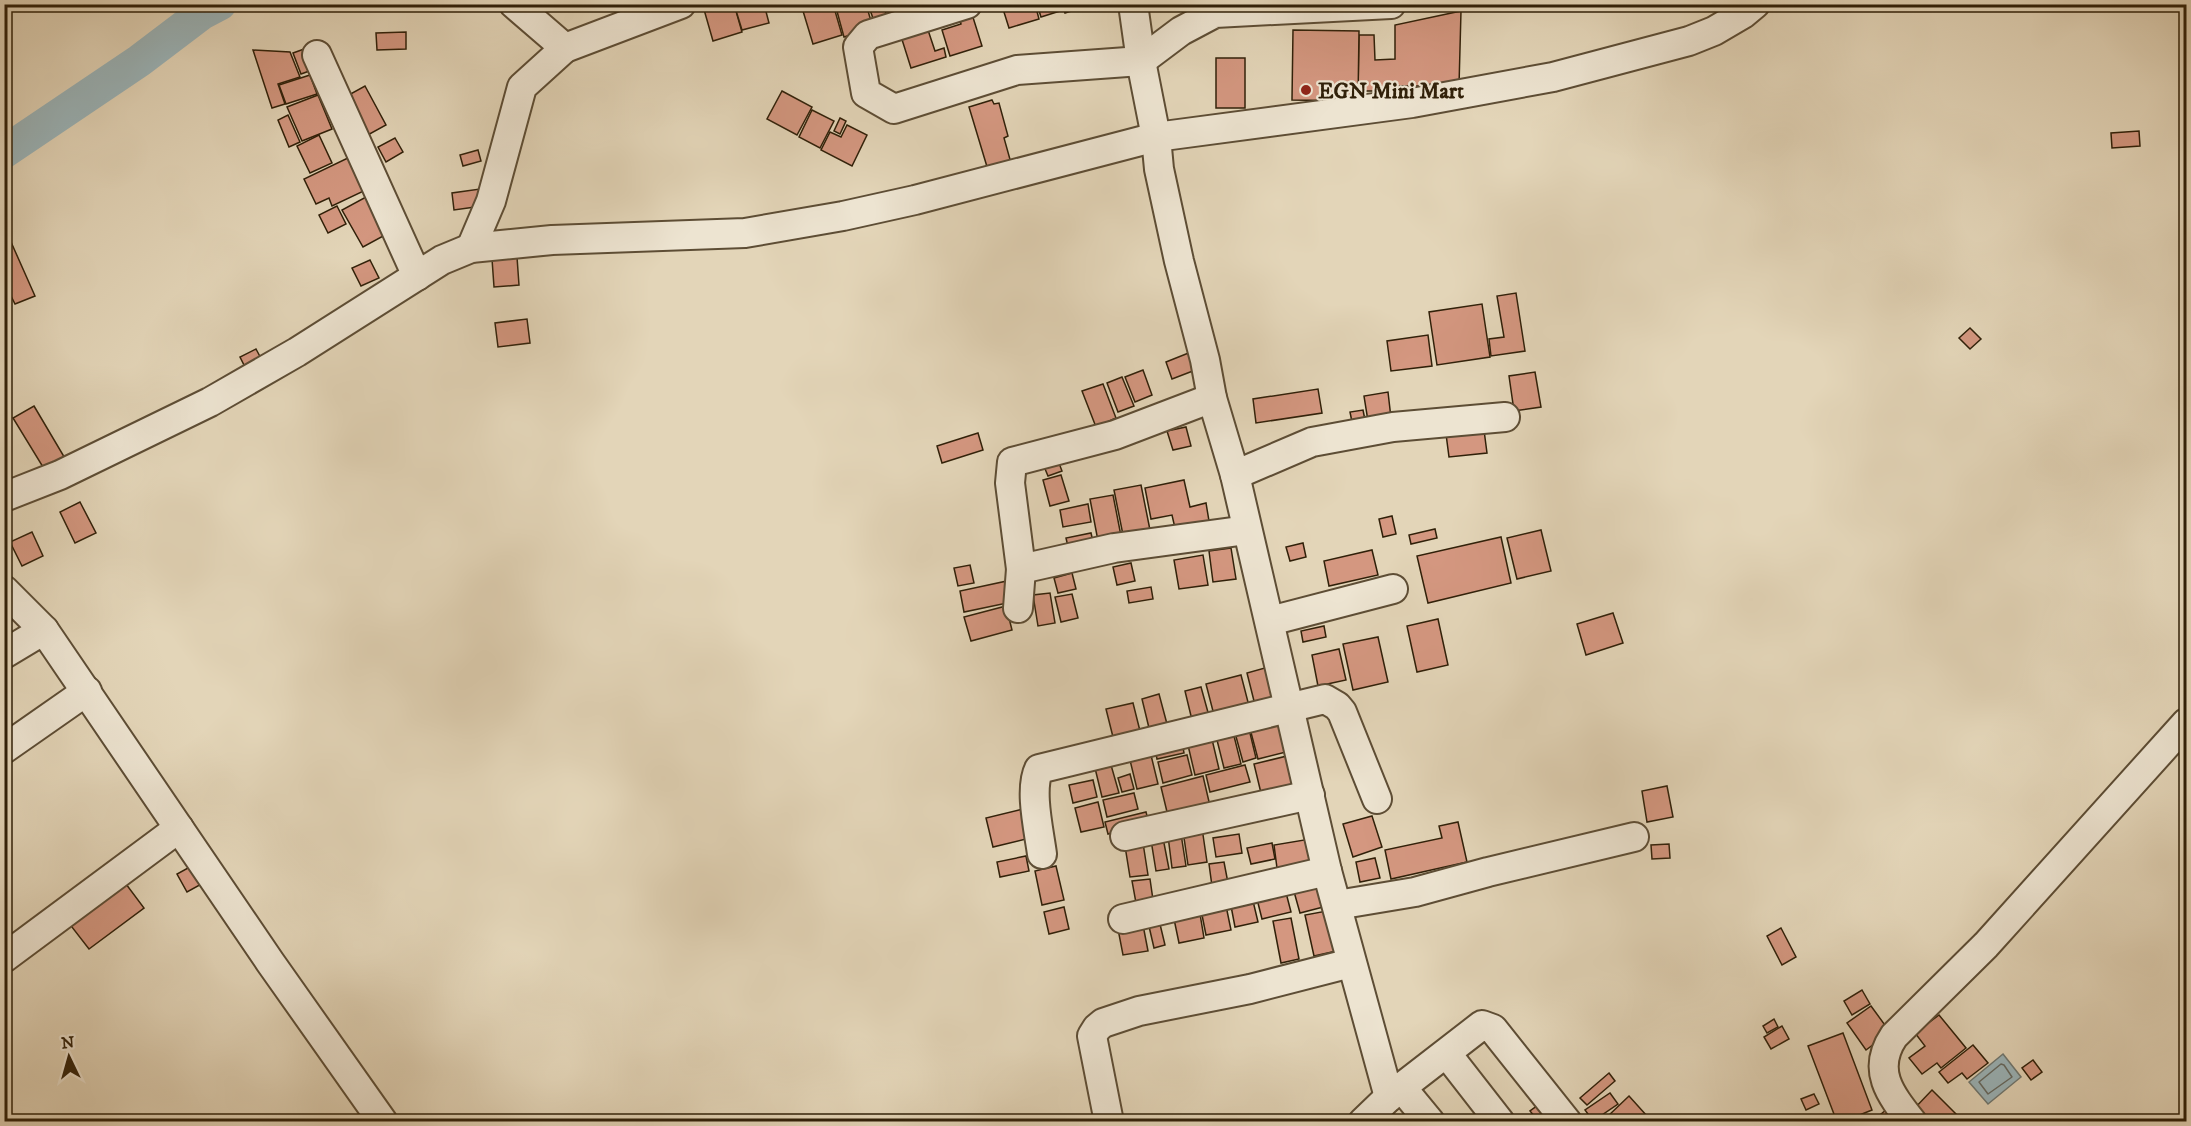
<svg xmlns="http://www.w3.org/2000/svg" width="2191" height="1126" font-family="'IM FELL DW Pica',serif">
<rect width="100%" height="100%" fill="#e3d5b8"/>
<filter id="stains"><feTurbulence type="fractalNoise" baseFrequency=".00333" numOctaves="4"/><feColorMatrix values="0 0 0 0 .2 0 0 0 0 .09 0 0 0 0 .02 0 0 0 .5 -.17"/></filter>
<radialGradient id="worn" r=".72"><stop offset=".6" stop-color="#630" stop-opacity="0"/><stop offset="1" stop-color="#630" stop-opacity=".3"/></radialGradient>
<polygon fill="#9bb5ba" stroke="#707973" stroke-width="1.5" points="2003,1054 2021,1077 1988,1104 1969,1082"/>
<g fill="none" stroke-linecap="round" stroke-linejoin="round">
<polygon stroke="#666a62" stroke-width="1.5" points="2001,1064 2004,1065 2012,1077 1988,1094 1979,1082"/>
<polyline stroke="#9bb5ba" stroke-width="33" points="4,152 139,61 201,14 220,4"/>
</g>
<g fill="#d49780" stroke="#302009" stroke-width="1.5">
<polygon points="706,4 734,4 742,32 713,41 703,6"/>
<polygon points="734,4 764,4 769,23 742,30"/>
<polygon points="825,4 833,4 842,35 813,44 803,11"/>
<polygon points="835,4 866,4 873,28 844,37"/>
<polygon points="868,4 883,4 889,23 876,27"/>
<polygon points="1017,4 1035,4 1039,19 1009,28 1003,9"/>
<polygon points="1037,4 1057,4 1060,11 1041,17"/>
<polygon points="1062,4 1093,4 1065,13"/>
<polygon points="971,11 982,46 950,56 942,30 961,24 959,15"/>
<polygon points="1461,11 1459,86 1385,86 1385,91 1358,91 1359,35 1374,35 1375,60 1395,59 1395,25"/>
<polygon points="899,30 928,30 935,51 944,48 946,57 911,68"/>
<polygon points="1293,30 1359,31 1358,101 1292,100"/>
<polygon points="406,32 406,49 377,50 376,33"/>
<polygon points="307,48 315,69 301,74 293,53"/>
<polygon points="253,50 290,52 300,77 278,84 285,104 272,108"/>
<rect x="1216" y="58" width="29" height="50"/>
<polygon points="310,75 317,94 286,104 279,85"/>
<polygon points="365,86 386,125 366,136 345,97"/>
<polygon points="782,91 812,107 797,135 767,119"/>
<polygon points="318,95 332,129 302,141 287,107"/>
<polygon points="992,100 994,104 999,103 1008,136 1004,138 1011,163 988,170 969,107"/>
<polygon points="812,110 834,121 820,148 799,137"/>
<polygon points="288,115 300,142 289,147 278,120"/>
<polygon points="840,118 846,121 840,134 834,131"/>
<polygon points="847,125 867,135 852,166 821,150 830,132 841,137"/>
<polygon points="2139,131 2140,146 2112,148 2111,133"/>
<polygon points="319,135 332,163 310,173 297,146"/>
<polygon points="395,138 403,152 386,162 378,147"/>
<polygon points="478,150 481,161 463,166 460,155"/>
<polygon points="352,156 368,189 332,206 329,198 316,204 304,179"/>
<polygon points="480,189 482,206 454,210 452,193"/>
<polygon points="366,197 387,234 363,247 342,210"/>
<polygon points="337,206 346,224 328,233 319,215"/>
<polygon points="11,242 35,296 15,304 4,282 4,245"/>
<polygon points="517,257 519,285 494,287 492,259"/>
<polygon points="370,260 379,278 361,286 352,268"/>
<polygon points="1516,293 1525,351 1491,356 1489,339 1504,337 1497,296"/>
<polygon points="1482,304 1490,357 1437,365 1429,312"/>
<polygon points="527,319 530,343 498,347 495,323"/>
<polygon points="1970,328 1981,339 1970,349 1959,338"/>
<polygon points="1428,335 1432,366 1391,371 1387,341"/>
<polygon points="256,349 265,366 249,375 240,357"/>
<polygon points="1191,352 1198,369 1172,379 1166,362"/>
<polygon points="1143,370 1152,395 1135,402 1125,377"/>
<polygon points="1535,372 1541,407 1514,411 1509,376"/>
<polygon points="1122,377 1134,406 1118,412 1107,383"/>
<polygon points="1103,384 1116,418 1096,427 1082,391"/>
<polygon points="1318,389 1322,413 1256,423 1253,399"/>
<polygon points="1388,392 1391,418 1368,421 1364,396"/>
<polygon points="34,406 66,460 46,472 13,418"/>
<polygon points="1363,410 1366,425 1353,427 1350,412"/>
<polygon points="1186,427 1191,446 1173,450 1167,431"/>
<polygon points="1484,430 1487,453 1449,457 1446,434"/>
<polygon points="978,433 983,450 942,463 937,446"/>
<polygon points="1057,458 1062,471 1048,476 1043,464"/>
<polygon points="1061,475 1069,501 1050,506 1043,480"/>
<polygon points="1184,480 1190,507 1206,503 1209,521 1175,528 1172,515 1151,519 1145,488"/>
<polygon points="1141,485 1151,535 1124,540 1114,490"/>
<polygon points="1113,495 1122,541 1099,546 1090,499"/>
<polygon points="80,502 96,533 75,543 60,512"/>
<polygon points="1088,504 1091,522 1063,527 1060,510"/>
<polygon points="1392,516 1396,534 1383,537 1379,519"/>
<polygon points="1435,529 1437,538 1411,544 1409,535"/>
<polygon points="1541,530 1551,571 1517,579 1507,538"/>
<polygon points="32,532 43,556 22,566 10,542"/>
<polygon points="1091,533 1094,546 1069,551 1066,538"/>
<polygon points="1501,537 1511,583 1428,603 1417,556"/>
<polygon points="1303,543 1306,557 1290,561 1286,547"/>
<polygon points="1231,548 1236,579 1213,582 1209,551"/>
<polygon points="1372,550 1378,575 1329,586 1324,561"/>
<polygon points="1203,555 1208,585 1179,589 1174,560"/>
<polygon points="1131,563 1135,581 1117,585 1113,567"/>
<polygon points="970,565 974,583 958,586 954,568"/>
<polygon points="1072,573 1076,589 1058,593 1054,578"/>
<polygon points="1007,581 1012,602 964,612 960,591"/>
<polygon points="1151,587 1153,599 1129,603 1127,591"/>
<polygon points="1050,593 1055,623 1038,626 1033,595"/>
<polygon points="1072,594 1078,618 1061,622 1055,597"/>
<polygon points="1006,606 1012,630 971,641 964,617"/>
<polygon points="1613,613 1623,643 1586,655 1577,624"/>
<polygon points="1438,619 1448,665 1417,672 1407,626"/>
<polygon points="1324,626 1326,637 1303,642 1301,631"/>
<polygon points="1378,637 1388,682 1353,690 1343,644"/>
<polygon points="1339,649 1346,680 1318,686 1312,655"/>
<polygon points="1272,666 1280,698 1255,705 1247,673"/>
<polygon points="1241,675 1249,706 1214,715 1206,684"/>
<polygon points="1201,687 1209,716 1192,720 1185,691"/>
<polygon points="1159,694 1167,724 1149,728 1142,699"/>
<polygon points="1133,703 1141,735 1114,741 1106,709"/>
<polygon points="1281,717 1290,751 1258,759 1249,725"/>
<polygon points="1249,729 1256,758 1243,762 1235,733"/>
<polygon points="1233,732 1241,764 1224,768 1216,736"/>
<polygon points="1211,735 1219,769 1195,775 1187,741"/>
<polygon points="1182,742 1184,753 1157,759 1155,749"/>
<polygon points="1150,751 1158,784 1137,789 1129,756"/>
<polygon points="1187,755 1192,775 1163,783 1158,762"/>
<polygon points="1287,756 1294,784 1261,793 1254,764"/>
<polygon points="1111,765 1119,793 1102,797 1095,768"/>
<polygon points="1245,765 1250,782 1210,792 1206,775"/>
<polygon points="1130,774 1134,789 1122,792 1118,778"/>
<polygon points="1203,776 1210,806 1168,816 1161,787"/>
<polygon points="1093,780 1097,797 1073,803 1069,785"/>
<polygon points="1667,786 1673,817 1647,822 1642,791"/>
<polygon points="1134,793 1138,809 1107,817 1103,800"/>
<polygon points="1098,802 1104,827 1081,832 1075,808"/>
<polygon points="1023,809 1030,838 993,847 986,818"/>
<polygon points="1146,812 1149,824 1108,834 1105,822"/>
<polygon points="1372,816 1382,847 1353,857 1343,824"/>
<polygon points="1458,822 1467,862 1391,879 1385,850 1442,838 1439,826"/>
<polygon points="1202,828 1207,862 1188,865 1183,831"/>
<polygon points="1181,834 1186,866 1172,868 1168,836"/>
<polygon points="1239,834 1242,853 1216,857 1213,838"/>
<polygon points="1163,838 1169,869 1156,871 1151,840"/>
<polygon points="1316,838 1320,862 1277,868 1274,845"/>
<polygon points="1143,843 1148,875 1130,877 1125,846"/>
<polygon points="1272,843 1275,859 1251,864 1247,848"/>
<polygon points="1669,844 1670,858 1652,859 1651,845"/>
<polygon points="1026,856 1029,871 1000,877 997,862"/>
<polygon points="1375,858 1380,878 1360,882 1356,862"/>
<polygon points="1224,862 1228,883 1212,886 1209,864"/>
<polygon points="197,863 207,881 187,892 177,874"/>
<polygon points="1056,866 1064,900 1042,905 1035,871"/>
<polygon points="1150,879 1153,900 1136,903 1132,881"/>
<polygon points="123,880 144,908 89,949 68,922"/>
<polygon points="1324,880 1331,905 1300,913 1293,888"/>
<polygon points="1284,885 1291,912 1262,919 1255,891"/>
<polygon points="1225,901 1231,930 1206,935 1200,905"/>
<polygon points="1253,901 1258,922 1235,927 1231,906"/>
<polygon points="1064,907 1069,929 1049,934 1044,912"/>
<polygon points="1332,910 1341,950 1314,956 1305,915"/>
<polygon points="1200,914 1204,938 1179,943 1174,919"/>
<polygon points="1291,918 1299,959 1281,963 1273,921"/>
<polygon points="1159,920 1165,945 1154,948 1148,922"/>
<polygon points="1143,925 1148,951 1123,955 1118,929"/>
<polygon points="1781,928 1796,957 1782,965 1767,936"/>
<polygon points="1862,990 1870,1004 1852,1015 1844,1001"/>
<polygon points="1871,1006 1890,1032 1866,1050 1847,1023"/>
<polygon points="1939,1015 1966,1048 1941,1068 1937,1063 1922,1074 1909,1058 1925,1046 1915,1033"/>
<polygon points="1774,1019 1778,1027 1767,1033 1763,1026"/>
<polygon points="1782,1026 1789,1039 1771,1049 1764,1037"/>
<polygon points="1843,1033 1872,1110 1842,1122 1837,1122 1808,1046"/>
<polygon points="1973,1045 1988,1063 1967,1079 1962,1073 1948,1083 1939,1072"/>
<polygon points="2033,1060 2042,1072 2031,1080 2022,1068"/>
<polygon points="1609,1073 1615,1081 1587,1105 1580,1098"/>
<polygon points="1932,1090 1964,1122 1923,1122 1912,1111"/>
<polygon points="1610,1093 1618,1104 1593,1121 1585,1110"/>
<polygon points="1814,1094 1819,1104 1806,1110 1801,1099"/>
<polygon points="1629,1096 1647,1116 1641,1122 1612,1122 1607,1117"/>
<polygon points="1545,1100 1554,1113 1542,1122 1539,1122 1530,1111"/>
<polygon points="1886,1110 1895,1122 1871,1122"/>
</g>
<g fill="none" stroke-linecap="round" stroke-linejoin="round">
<defs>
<g id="minor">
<polyline points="967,4 868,35 858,47 866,93 894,109 1017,70 1141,61 1181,31 1215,13 1391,4"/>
<polyline points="1133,4 1141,61 1156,137 1159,169 1179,261 1205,360 1212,398 1235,475 1327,871 1389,1097"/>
<polyline points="565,48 681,4"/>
<polyline points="317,55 417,276"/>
<polyline points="471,248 491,201 522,87 565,48 514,4"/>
<polyline points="1235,475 1312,442 1393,427 1505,417"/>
<polyline points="4,497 60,475 210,402 297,352 442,260 471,248 552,240 745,233 843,216 915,200 1156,137 1412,103 1553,77 1689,41 1714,31 1743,14 1755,4"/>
<polyline points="1021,569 1010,483 1012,462 1115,435 1212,398"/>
<polyline points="4,590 44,630 270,962 383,1122"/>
<polyline points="1018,608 1021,569 1114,548 1247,530"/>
<polyline points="1270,621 1393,589"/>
<polyline points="4,654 44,630"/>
<polyline points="4,749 87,691"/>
<polyline points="1125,836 1310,795"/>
<path d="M1042,854C1039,831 1029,789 1039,769L1325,699L1337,706L1342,712L1377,799"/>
<polyline points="1337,905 1415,892 1488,872 1634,837"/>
<polyline points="1123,919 1327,871"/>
<polyline points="4,958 179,828"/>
<polyline points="1447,1054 1500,1122"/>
<polyline points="1402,1088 1430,1122"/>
<polyline points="1109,1122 1092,1036 1097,1028 1103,1023 1139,1011 1250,989 1351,963"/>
<polyline points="1363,1122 1389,1097 1482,1025 1493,1029 1567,1122"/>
<path d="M1912,1122C1890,1094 1871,1070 1894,1036L1986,945L2186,723"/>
</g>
</defs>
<use href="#minor" stroke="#5d4d35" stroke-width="32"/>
<use href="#minor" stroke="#ede4d1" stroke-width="28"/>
</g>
<circle fill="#8f2418" stroke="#ede4d1" stroke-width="2" cx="1306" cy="90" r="6"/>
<g text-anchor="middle" stroke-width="4.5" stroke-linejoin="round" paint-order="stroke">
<g font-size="22" font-weight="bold" fill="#302009" stroke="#ede4d1" text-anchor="start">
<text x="1318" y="98">EGN Mini Mart</text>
</g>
</g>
<rect width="2191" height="1126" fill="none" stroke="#e3d5b8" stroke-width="24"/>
<rect x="6" y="6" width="2179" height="1114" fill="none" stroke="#302009" stroke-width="3"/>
<rect x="12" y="12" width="2167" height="1102" fill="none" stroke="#302009" stroke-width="1.5"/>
<g transform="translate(69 1057) rotate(355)" stroke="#ede4d1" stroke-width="4.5" paint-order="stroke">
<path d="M0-4.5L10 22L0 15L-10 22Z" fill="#302009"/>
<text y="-9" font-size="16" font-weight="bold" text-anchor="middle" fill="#302009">N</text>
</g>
<rect width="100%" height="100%" filter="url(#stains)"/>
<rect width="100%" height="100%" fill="url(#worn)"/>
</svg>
